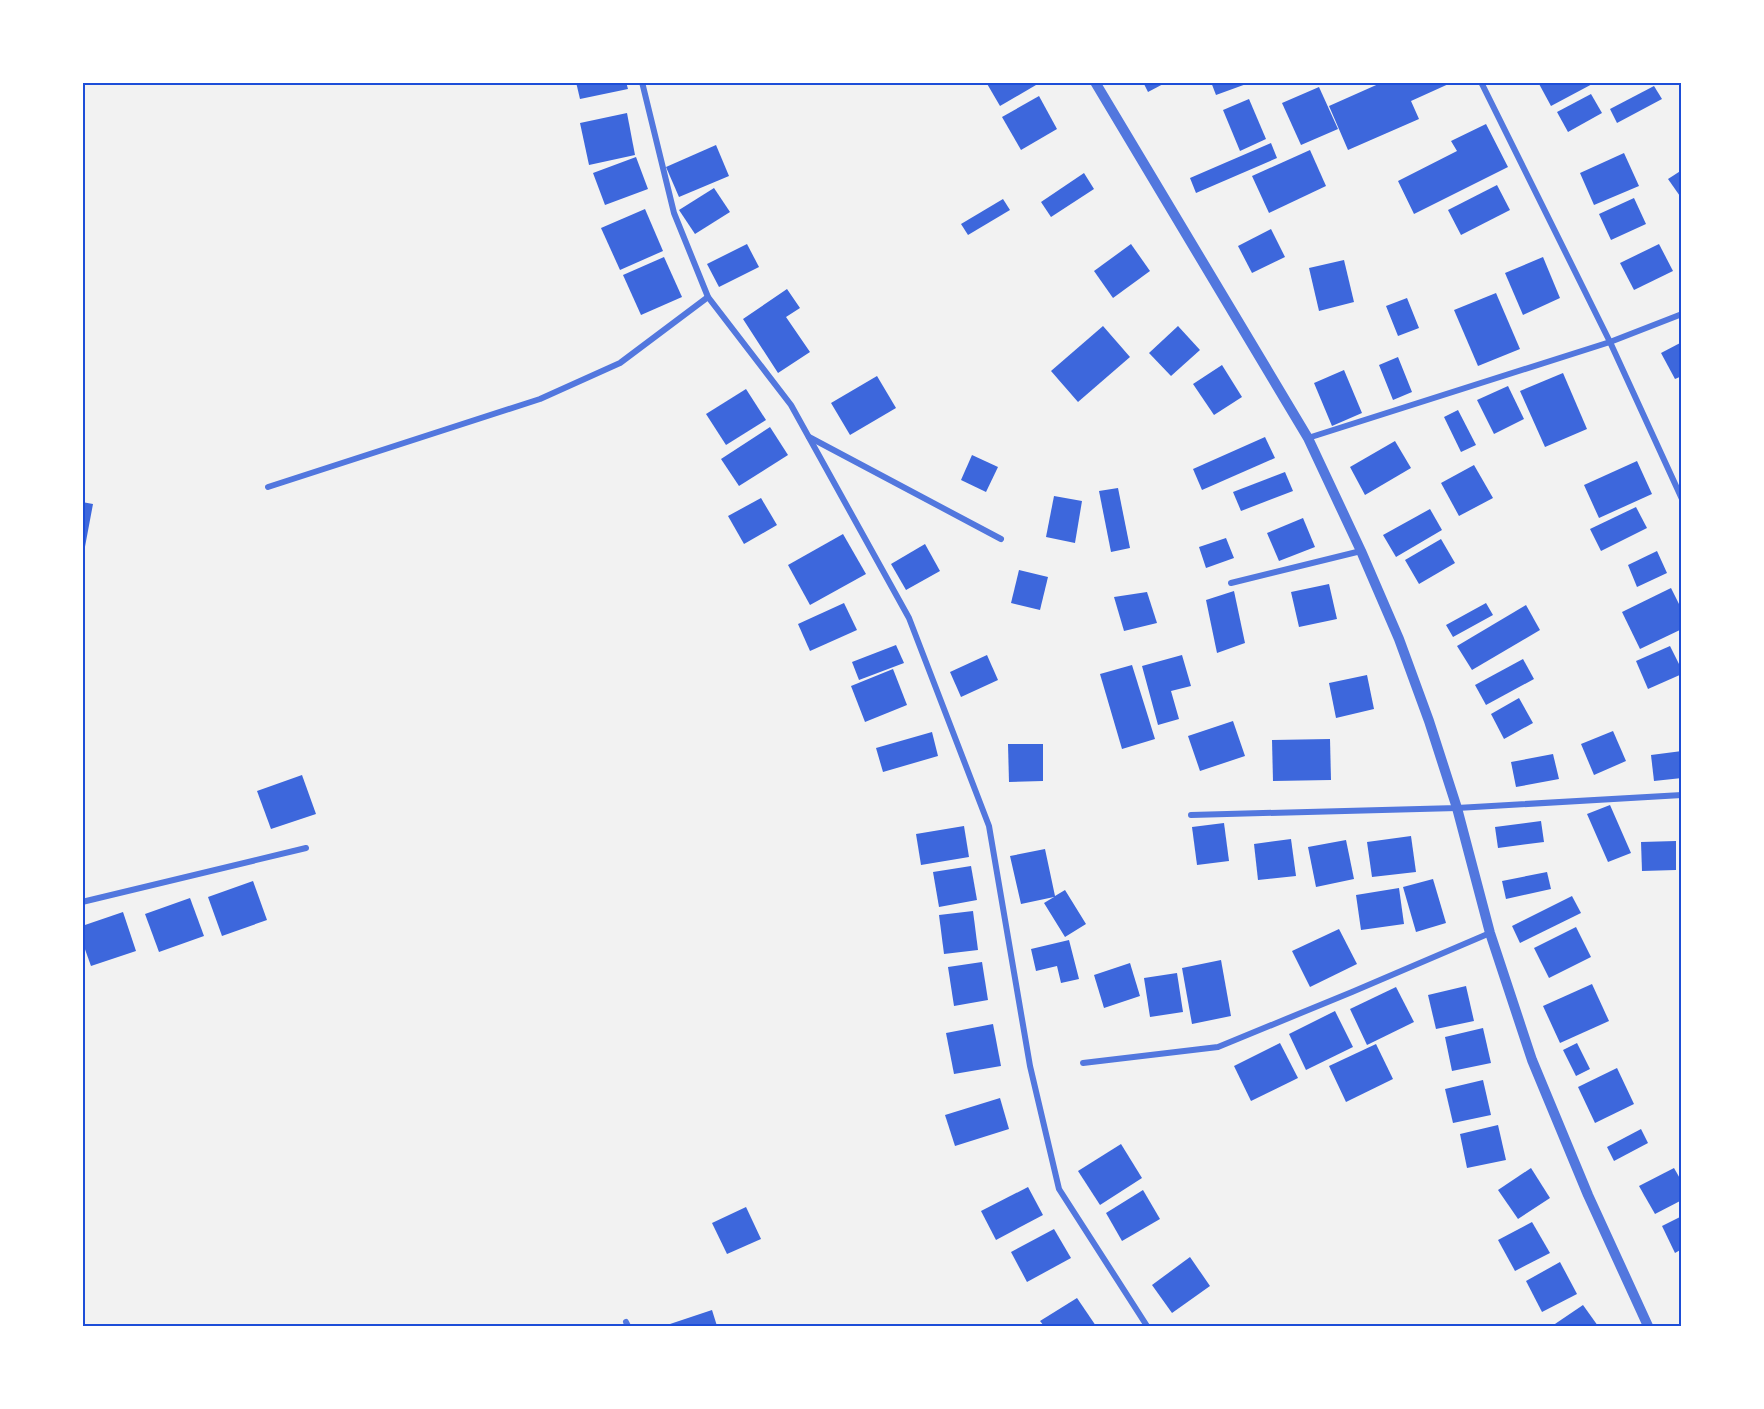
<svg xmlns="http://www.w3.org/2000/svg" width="1764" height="1409" font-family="'Work Sans',sans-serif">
<rect width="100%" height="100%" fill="#f2f2f2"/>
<g fill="#3d67dc">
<polygon points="576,82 626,82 628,89 580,99"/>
<polygon points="986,82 1035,82 1036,85 1000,106"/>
<polygon points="1143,82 1167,82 1148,92"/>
<polygon points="1211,82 1249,82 1249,83 1216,95"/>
<polygon points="1383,82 1453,82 1411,101 1419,119 1348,150 1329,106"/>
<polygon points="1538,82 1596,82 1551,106"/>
<polygon points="1654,86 1662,99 1617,123 1610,109"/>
<polygon points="1319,87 1338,129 1301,145 1282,103"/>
<polygon points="1591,94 1602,113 1568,132 1557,112"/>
<polygon points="1039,96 1057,129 1021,150 1002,117"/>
<polygon points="1249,99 1266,139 1240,151 1223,110"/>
<polygon points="627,113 635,155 589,165 580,123"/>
<polygon points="1486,124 1508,167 1414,214 1398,181 1457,151 1451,141"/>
<polygon points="1271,143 1277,158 1196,193 1190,178"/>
<polygon points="716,145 729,176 679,197 666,167"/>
<polygon points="1310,150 1326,186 1269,213 1252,176"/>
<polygon points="1624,153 1639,186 1594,205 1580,173"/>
<polygon points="636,157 648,189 605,205 593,173"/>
<polygon points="1682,170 1682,199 1668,179"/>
<polygon points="1084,173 1094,189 1051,217 1041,202"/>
<polygon points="1497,185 1510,210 1461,235 1448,210"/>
<polygon points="714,188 730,212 695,234 679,210"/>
<polygon points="1634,198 1646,224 1611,240 1599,214"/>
<polygon points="1003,199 1010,210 968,235 961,224"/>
<polygon points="645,209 663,251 620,270 601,228"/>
<polygon points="1271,229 1285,257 1252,273 1238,246"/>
<polygon points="747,244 759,267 719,287 707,264"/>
<polygon points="1131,244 1150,271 1113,298 1094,271"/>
<polygon points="1659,244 1673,271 1634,290 1620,263"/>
<polygon points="664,257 682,297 641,315 623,275"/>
<polygon points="1543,257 1560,298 1523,315 1505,273"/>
<polygon points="1344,260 1354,302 1319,311 1309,268"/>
<polygon points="787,289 800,308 786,317 810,352 778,373 743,319"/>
<polygon points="1496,293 1520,349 1478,366 1454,310"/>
<polygon points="1407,298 1419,328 1398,336 1386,306"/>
<polygon points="1103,326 1130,357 1078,402 1051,371"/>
<polygon points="1178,326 1200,350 1171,376 1149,353"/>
<polygon points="1682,342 1682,376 1675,379 1661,353"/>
<polygon points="1398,357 1412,392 1393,400 1379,365"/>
<polygon points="1222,365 1242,397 1214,415 1193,384"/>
<polygon points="1344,370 1362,413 1332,426 1314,383"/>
<polygon points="1563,373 1587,429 1545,447 1520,391"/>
<polygon points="877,376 896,408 850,435 831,403"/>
<polygon points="1508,386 1524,419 1494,434 1477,400"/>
<polygon points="746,389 766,420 726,445 706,414"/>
<polygon points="1458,410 1476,445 1461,452 1444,417"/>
<polygon points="770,427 788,455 739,486 721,459"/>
<polygon points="1265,437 1275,458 1202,490 1193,469"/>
<polygon points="1395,441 1411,468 1365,495 1350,467"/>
<polygon points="972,455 998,467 986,492 961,480"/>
<polygon points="1637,461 1652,494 1599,518 1584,485"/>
<polygon points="1474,465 1493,498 1459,516 1441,483"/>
<polygon points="1285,472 1293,491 1241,511 1233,492"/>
<polygon points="1118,488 1130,548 1111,552 1099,491"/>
<polygon points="1054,496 1082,501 1075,543 1046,537"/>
<polygon points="761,498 777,525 744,544 728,516"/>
<polygon points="82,502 93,504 84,552 82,551"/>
<polygon points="1636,507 1647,528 1601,551 1590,529"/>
<polygon points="1430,509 1442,530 1396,557 1383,535"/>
<polygon points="1303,518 1315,547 1279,561 1267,533"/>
<polygon points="843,534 866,574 810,605 788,565"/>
<polygon points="1226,538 1234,558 1206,568 1199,547"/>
<polygon points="1441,539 1455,563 1419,584 1405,560"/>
<polygon points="925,544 940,571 906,590 891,564"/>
<polygon points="1657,551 1667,573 1637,587 1628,565"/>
<polygon points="1019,570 1048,577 1040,610 1011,603"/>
<polygon points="1329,584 1337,619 1299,627 1291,592"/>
<polygon points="1671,588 1682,610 1682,629 1640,649 1622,612"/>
<polygon points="1234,591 1245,643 1217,653 1206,600"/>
<polygon points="1147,592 1157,623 1124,631 1114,597"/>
<polygon points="844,603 857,630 810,651 798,624"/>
<polygon points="1486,603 1493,615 1453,637 1446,625"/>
<polygon points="1526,605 1540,630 1472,670 1457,646"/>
<polygon points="896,645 904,663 859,680 852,662"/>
<polygon points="1670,646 1682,670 1682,674 1648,689 1636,661"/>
<polygon points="987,655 998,680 961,697 950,672"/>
<polygon points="1182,655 1191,686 1171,691 1179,719 1158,725 1142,666"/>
<polygon points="1523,659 1534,679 1486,705 1475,685"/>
<polygon points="1132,665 1155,739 1122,749 1100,674"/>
<polygon points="893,669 907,705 865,722 851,686"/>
<polygon points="1367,675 1374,709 1336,718 1329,683"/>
<polygon points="1519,698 1533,723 1504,739 1491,714"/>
<polygon points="1233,721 1245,756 1200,771 1188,736"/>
<polygon points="1613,731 1626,761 1594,775 1581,744"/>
<polygon points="932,732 938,756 883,772 876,748"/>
<polygon points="1330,739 1331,780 1273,781 1272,740"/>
<polygon points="1008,744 1043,744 1043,781 1009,782"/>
<polygon points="1682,751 1682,778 1654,781 1651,755"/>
<polygon points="1553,754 1559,779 1516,787 1511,762"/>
<polygon points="302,775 316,814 271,829 257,791"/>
<polygon points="1610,805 1631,853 1608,862 1587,814"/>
<polygon points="1541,821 1544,842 1498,848 1495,827"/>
<polygon points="1224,823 1229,861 1197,865 1192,827"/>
<polygon points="964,826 969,857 921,865 916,834"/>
<polygon points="1411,836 1416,872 1372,877 1367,842"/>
<polygon points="1291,839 1296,876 1258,880 1254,844"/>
<polygon points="1346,840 1354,879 1316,887 1308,847"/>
<polygon points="1676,841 1676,870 1642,871 1641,842"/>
<polygon points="1045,849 1055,896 1065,890 1086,924 1065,937 1044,903 1054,897 1021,904 1010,856"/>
<polygon points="971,866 977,900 939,907 933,872"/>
<polygon points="1547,872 1551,889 1506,899 1502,881"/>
<polygon points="1433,879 1446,923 1416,932 1403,887"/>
<polygon points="253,881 267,920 222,936 208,897"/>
<polygon points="1399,888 1404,924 1361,930 1356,895"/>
<polygon points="1572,896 1581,913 1520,943 1512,926"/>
<polygon points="190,898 204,936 159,952 145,914"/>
<polygon points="973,911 978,950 944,954 939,915"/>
<polygon points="123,912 136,951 91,966 82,941 82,926"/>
<polygon points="1576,927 1591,957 1549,978 1534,948"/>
<polygon points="1339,929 1357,964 1310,987 1292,951"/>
<polygon points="1069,940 1079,979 1061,983 1057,966 1036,971 1031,949"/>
<polygon points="1221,960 1231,1016 1192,1024 1182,968"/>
<polygon points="982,962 988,1000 954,1006 948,967"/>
<polygon points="1130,963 1140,996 1104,1008 1094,975"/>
<polygon points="1177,973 1183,1012 1150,1017 1144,978"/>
<polygon points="1592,984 1609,1021 1560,1043 1543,1006"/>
<polygon points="1466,986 1474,1021 1436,1029 1428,995"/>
<polygon points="1396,987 1414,1022 1367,1045 1350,1009"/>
<polygon points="1335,1011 1353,1047 1306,1070 1289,1034"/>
<polygon points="993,1024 1001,1066 954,1074 946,1033"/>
<polygon points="1483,1028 1491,1063 1452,1071 1445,1037"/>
<polygon points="1280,1043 1298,1078 1251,1101 1234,1066"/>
<polygon points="1577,1043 1590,1069 1576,1076 1563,1050"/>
<polygon points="1376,1044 1393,1079 1346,1102 1329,1066"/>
<polygon points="1617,1068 1634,1104 1595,1123 1578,1087"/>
<polygon points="1483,1080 1491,1115 1453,1123 1445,1089"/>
<polygon points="1000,1098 1009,1129 955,1146 945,1115"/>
<polygon points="1498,1125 1506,1160 1467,1168 1460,1134"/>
<polygon points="1641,1129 1648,1143 1614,1161 1607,1147"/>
<polygon points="1121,1144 1142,1178 1100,1205 1078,1171"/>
<polygon points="1531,1168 1550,1198 1518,1219 1498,1190"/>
<polygon points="1674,1168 1682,1182 1682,1200 1655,1214 1639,1186"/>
<polygon points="1028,1187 1043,1215 996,1240 981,1211"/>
<polygon points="1143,1190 1160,1219 1122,1241 1106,1213"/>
<polygon points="746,1207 761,1239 727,1254 712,1223"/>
<polygon points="1682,1216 1682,1249 1675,1253 1662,1226"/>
<polygon points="1532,1222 1550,1253 1515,1271 1498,1240"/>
<polygon points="1054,1229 1071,1258 1027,1282 1011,1252"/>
<polygon points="1190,1257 1210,1286 1172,1313 1152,1285"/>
<polygon points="1560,1262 1577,1294 1542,1312 1526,1281"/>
<polygon points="1077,1298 1096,1326 1044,1326 1040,1321"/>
<polygon points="1583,1305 1598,1326 1552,1326"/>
<polygon points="712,1310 717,1326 664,1326"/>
</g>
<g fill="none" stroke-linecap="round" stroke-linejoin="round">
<g stroke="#5277de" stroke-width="6">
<polyline points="642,82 674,213 708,297 791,405 909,618 989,826 1030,1066 1059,1189 1147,1326"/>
<polyline points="1481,82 1610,342 1682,499"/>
<polyline points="809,437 1001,539"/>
<polyline points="1308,438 1610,342 1682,314"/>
<polyline points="268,487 540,399 620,363 708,297"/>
<polyline points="1231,583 1361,551"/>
<polyline points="1191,815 1457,808 1682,795"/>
<polyline points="82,902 306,848"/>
<polyline points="1083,1063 1218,1047 1352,992 1490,933"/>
<polyline points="626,1322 628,1326"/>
</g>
<polyline stroke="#5277de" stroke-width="10" points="1095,82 1308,438 1361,551 1399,639 1429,721 1457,808 1490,933 1532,1060 1588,1195 1648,1326"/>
</g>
<rect width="1764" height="1409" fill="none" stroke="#ffffff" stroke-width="168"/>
<rect x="84" y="84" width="1596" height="1241" fill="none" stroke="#1d4ed8" stroke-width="2"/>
</svg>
